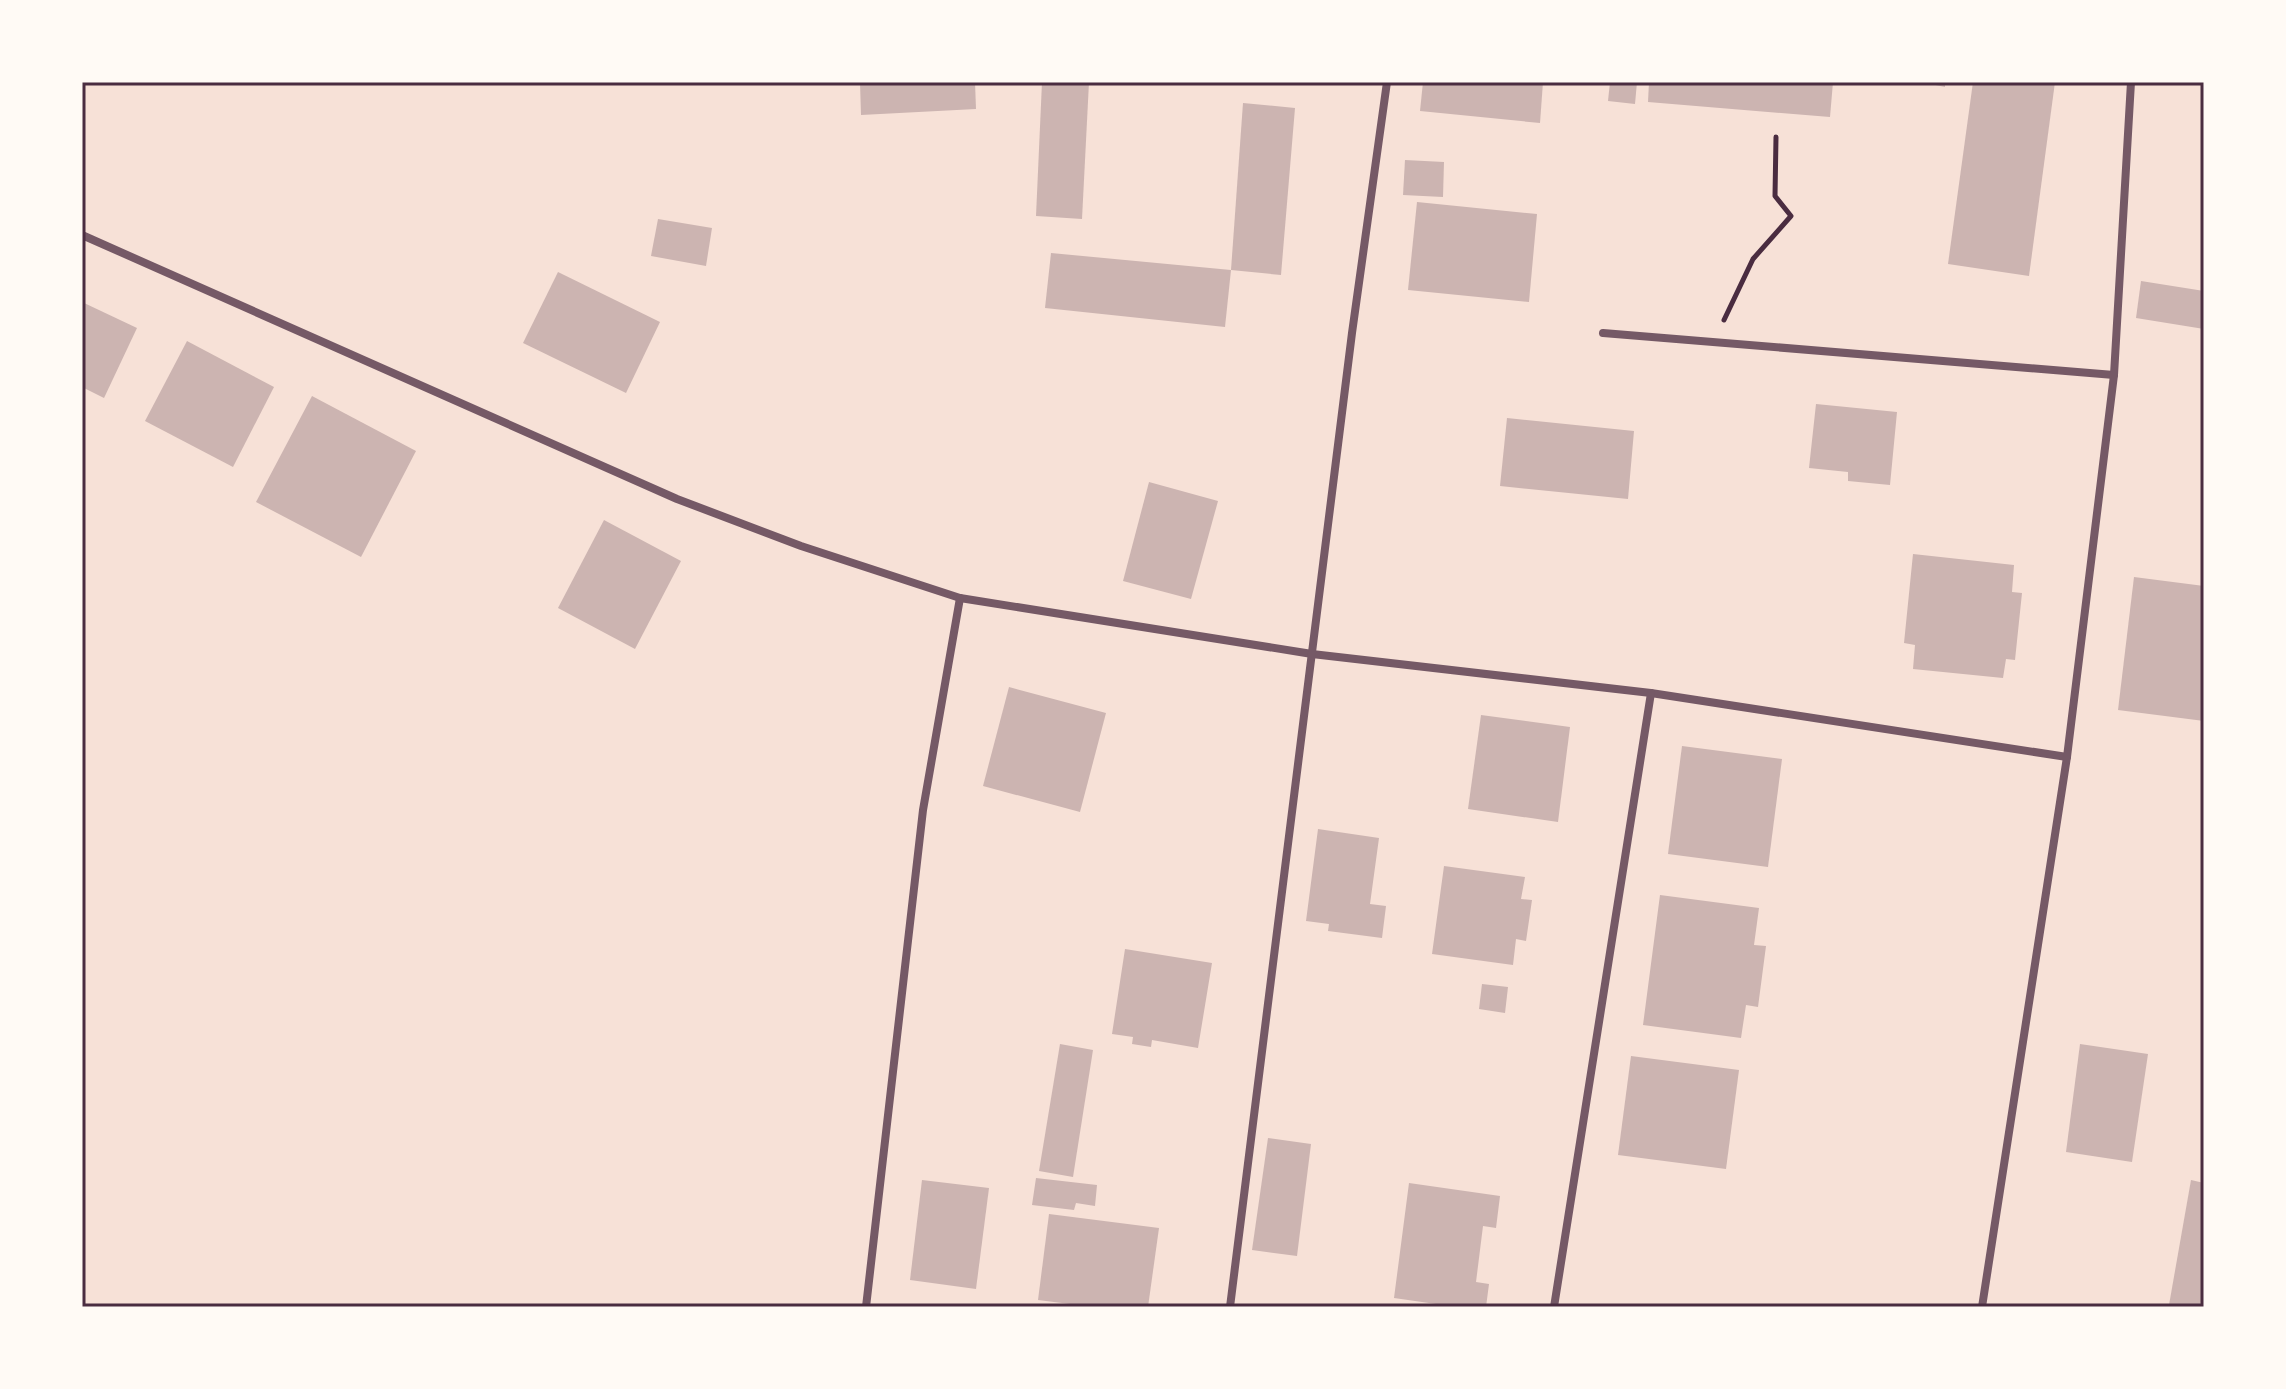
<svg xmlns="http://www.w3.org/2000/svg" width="2286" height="1389" font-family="Lato,sans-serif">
<rect width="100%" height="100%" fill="#f7e1d7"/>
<g fill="#ccb4b1">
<polygon points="860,82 975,82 976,109 861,115"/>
<polygon points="1042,82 1089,82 1082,219 1036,216"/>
<polygon points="1423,82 1543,82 1540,123 1420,111"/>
<polygon points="1610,82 1637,82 1635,104 1608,101"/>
<polygon points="1649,82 1833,82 1830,117 1648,102"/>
<polygon points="1921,82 1945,82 1945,87"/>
<polygon points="1973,82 2055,82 2029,276 1948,264"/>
<polygon points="1243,103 1295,108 1281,275 1231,270"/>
<polygon points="1405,160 1444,162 1443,197 1403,195"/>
<polygon points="1417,202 1537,214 1529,302 1408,290"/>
<polygon points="658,219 712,228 706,266 651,256"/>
<polygon points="1051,253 1231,270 1225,327 1045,308"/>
<polygon points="558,272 660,322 626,393 523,343"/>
<polygon points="2141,281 2204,291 2204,329 2136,318"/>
<polygon points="82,302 137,328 104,398 82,387"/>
<polygon points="187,341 274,387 233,467 145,421"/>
<polygon points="312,396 416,451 361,557 256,502"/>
<polygon points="1816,404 1897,412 1890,485 1848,481 1848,472 1809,468"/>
<polygon points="1507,418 1634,431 1628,499 1500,486"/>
<polygon points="1149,482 1218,501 1191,599 1123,581"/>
<polygon points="604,520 681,561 635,649 558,608"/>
<polygon points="1913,554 2014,565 2012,592 2022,593 2015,660 2006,659 2003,678 1913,669 1915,645 1904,643"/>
<polygon points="2134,577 2204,586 2204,721 2118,710"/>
<polygon points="1009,687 1106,713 1080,812 983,786"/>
<polygon points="1481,715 1570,727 1558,822 1468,809"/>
<polygon points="1682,746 1782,759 1768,867 1668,854"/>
<polygon points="1318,829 1379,838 1370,904 1386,906 1382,938 1328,931 1329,924 1306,921"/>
<polygon points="1444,866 1525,877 1521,899 1532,900 1526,941 1516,939 1513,965 1432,954"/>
<polygon points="1660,895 1759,908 1754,945 1766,946 1758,1007 1746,1005 1741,1038 1643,1025"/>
<polygon points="1125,949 1212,963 1198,1048 1152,1040 1151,1047 1132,1044 1133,1037 1112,1034"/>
<polygon points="1482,984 1508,987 1505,1013 1479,1009"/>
<polygon points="1060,1044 1093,1050 1073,1177 1039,1171"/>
<polygon points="2080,1044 2148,1054 2132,1162 2066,1152"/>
<polygon points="1631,1056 1739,1070 1726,1169 1618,1155"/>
<polygon points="1268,1138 1311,1144 1297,1256 1252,1250"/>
<polygon points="1036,1178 1097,1185 1095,1206 1076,1203 1074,1210 1032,1205"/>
<polygon points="922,1180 989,1188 976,1289 910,1280"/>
<polygon points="2191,1180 2204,1183 2204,1284 2200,1307 2179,1307 2169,1305"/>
<polygon points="1409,1183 1500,1196 1496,1228 1483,1226 1476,1282 1489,1284 1486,1307 1457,1307 1394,1298"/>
<polygon points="1049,1214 1159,1228 1148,1307 1094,1307 1038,1300"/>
</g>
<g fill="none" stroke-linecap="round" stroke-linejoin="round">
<polyline stroke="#4a2c40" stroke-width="5" points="1724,320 1753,259 1791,216 1775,196 1776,137"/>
<g stroke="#755966" stroke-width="8">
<polyline points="82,235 677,499 801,546 960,598 1312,654 1651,693 2067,757"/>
<polyline points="1603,333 2114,375"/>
<polyline points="866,1307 923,810 960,598"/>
<polyline points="1230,1307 1352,333 1387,82"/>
<polyline points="1554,1307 1651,693"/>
<polyline points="1982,1307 2067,757 2114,375 2131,82"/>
</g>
</g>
<rect width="2286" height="1389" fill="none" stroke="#fffaf5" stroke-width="168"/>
<rect x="84" y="84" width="2118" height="1221" fill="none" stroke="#4a2c40" stroke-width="3"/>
</svg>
